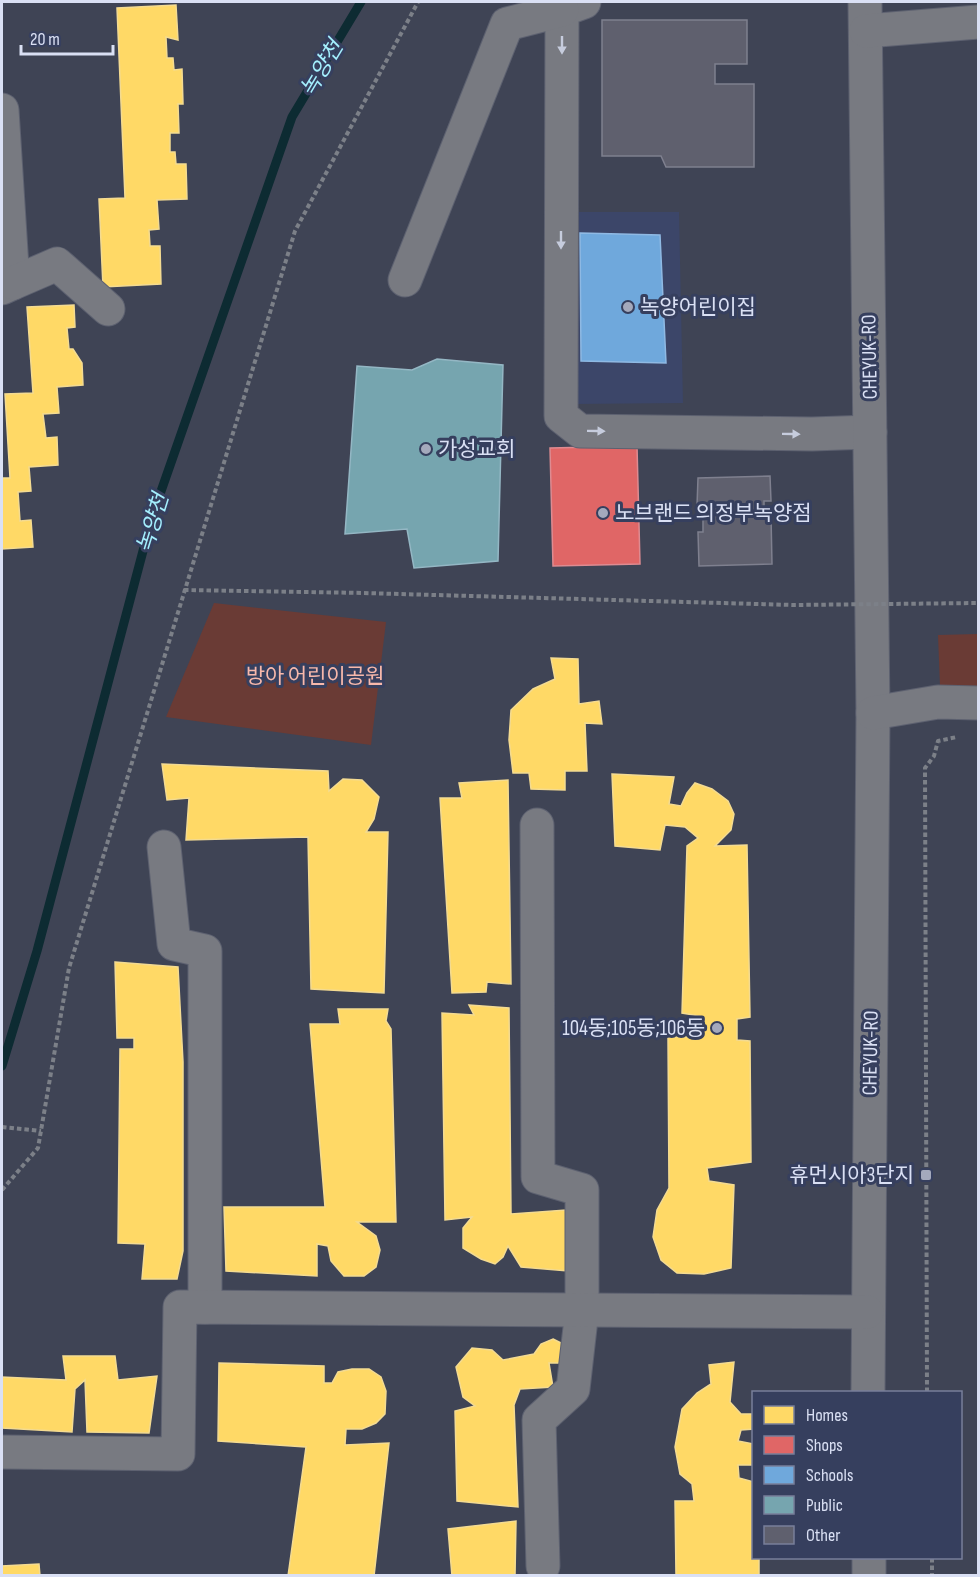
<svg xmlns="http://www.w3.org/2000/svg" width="980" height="1577" font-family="'Sofia Sans Condensed','Noto Sans KR',sans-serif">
<rect width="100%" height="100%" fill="#3f4455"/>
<polygon fill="#3c4669" points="576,212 679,212 683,403 573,404"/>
<g fill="#6a3b35">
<polygon points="214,603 386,622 371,745 166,717"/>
<polygon points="978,634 978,686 940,686 938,635"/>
</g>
<g fill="#ffd966" stroke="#f4db91" stroke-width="1.5">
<polygon points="176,5 178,40 166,37 167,58 173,58 174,70 182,69 183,104 178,104 179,133 170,133 170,152 175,152 176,164 186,164 187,199 157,200 159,229 149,230 150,246 160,246 161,284 103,287 99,199 125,198 117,8"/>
<polygon points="74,305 75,327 67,328 69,349 73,349 82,363 83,385 57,387 59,413 43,414 46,438 57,437 58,465 29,467 31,491 18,492 20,521 31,520 33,547 2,549 2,478 10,478 5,394 33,393 27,307"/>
<polygon points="551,658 578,659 579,704 599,701 602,724 585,723 587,771 565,771 565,790 531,789 529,773 513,773 509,740 511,710 533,689 555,679"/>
<polygon points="162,764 328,771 329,791 343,779 362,780 379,797 374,819 366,832 388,832 384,993 311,989 308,837 186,840 189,798 167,800"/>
<polygon points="612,774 674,777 669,804 681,806 687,793 695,783 712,789 728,801 734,814 731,830 715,846 747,845 750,1017 737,1019 737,1040 750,1041 751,1162 707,1168 709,1181 734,1185 731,1268 704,1274 677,1273 661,1260 653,1237 657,1210 669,1188 668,1037 697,1037 700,1016 682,1013 687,846 698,838 685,827 665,825 660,850 615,846"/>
<polygon points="508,780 511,984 487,982 486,992 452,993 440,798 462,798 459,783"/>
<polygon points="115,962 178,967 183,1062 183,1251 177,1279 142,1279 145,1244 118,1243 120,1049 134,1049 134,1038 117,1038"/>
<polygon points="469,1005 509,1008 511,1214 566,1210 568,1271 521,1267 508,1246 503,1257 495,1264 481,1259 463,1248 463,1228 472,1217 445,1220 442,1013 474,1015"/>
<polygon points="338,1009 388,1009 386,1021 391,1029 396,1222 357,1222 376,1236 380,1250 376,1267 364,1276 344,1276 331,1261 328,1246 317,1244 317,1276 226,1271 224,1207 325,1207 310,1024 340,1024"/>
<polygon points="553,1339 567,1346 567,1363 549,1363 553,1387 520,1389 514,1405 518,1507 457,1501 455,1411 475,1406 463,1397 456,1367 472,1348 492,1350 503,1360 534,1354 541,1344"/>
<polygon points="63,1356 115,1356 118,1380 157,1376 149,1433 87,1432 85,1380 75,1389 72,1432 2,1428 2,1377 66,1380"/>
<polygon points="734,1362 730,1402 741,1414 754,1414 754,1429 741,1430 738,1441 754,1444 754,1465 738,1465 739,1478 754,1482 754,1558 759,1558 759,1576 676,1576 675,1501 694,1501 692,1484 680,1474 675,1447 682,1409 697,1393 711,1384 709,1365"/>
<polygon points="219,1363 324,1366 324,1383 332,1383 338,1372 352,1369 369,1369 381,1377 386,1391 385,1414 376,1423 362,1429 346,1429 345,1445 389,1443 374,1576 288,1576 306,1447 218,1441"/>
<polygon points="516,1521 515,1576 452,1576 448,1529"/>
<polygon points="39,1564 40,1576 2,1576 2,1566"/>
</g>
<polygon fill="#e06666" stroke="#de8b91" stroke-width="1.5" points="637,446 640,564 553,566 550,448"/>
<polygon fill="#6fa8dc" stroke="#8fb9e3" stroke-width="1.5" points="580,233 660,235 666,363 581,361"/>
<polygon fill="#76a5af" stroke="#94b7c4" stroke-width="1.5" points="437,359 503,365 498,561 414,568 407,529 345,534 357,366 412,370"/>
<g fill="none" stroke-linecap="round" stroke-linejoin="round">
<polyline stroke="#0d2b32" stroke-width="9" points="2,1066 37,951 152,517 292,117 361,2"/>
</g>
<g fill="#5f606e" stroke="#7f808f" stroke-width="1.5">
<polygon points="602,20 747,20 747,64 715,64 715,84 754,84 754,167 666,167 661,156 602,156"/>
<polygon points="770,476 771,501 764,501 764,516 771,516 772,564 699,566 698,532 703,532 703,506 697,506 698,478"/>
</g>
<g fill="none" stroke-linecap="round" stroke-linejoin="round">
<defs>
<g id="minor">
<polyline points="584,2 562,10 561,416 580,431 812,434 870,432"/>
<polyline points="865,2 873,713 868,1392"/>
<polyline points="866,31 978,22"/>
<polyline points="2,110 13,283 2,288"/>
<polyline points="405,280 507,24 562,10"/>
<polyline points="13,283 57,264 108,309"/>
<polyline points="873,713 938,702 978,703"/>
<polyline points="537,825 538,1177 582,1190 582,1310 573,1389 539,1420 543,1566"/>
<polyline points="164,847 174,944 205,951 205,1307"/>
<polyline points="2,1452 178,1454 180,1307 867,1312"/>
<polyline points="869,1558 869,1576"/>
</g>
</defs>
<use href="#minor" stroke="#5d6170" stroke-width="35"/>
<g stroke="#7c8088" stroke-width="4" stroke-dasharray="4.5 3" stroke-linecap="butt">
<polyline points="184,590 364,593"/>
<polyline points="2,1127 41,1131"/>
<polyline points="2,1190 38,1148 69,968 295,231 418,2"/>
<polyline points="927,1392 925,768 934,756 938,741 957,737"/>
<polyline points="932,1558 932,1576"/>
</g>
<use href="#minor" stroke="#787a81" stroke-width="33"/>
<polyline stroke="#7c8088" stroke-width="4" stroke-dasharray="4.5 3" stroke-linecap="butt" points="364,593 793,605 978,603"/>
</g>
<defs><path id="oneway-solid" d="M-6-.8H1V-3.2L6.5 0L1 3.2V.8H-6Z" transform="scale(1.5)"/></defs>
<g fill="#c6ccdd">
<use href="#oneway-solid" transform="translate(562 45) rotate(90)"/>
<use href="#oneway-solid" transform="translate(561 240) rotate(90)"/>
<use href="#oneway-solid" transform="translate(596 431) rotate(1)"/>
<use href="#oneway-solid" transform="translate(791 434) rotate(1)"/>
</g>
<g fill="#a4a9bc" stroke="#363f5e" stroke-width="2">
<circle cx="628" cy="307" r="6"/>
<circle cx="426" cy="449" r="6"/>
<circle cx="603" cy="513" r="6"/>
<circle cx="717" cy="1028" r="6"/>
<rect x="920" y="1169" width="12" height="12" rx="3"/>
</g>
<g text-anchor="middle" stroke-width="6" stroke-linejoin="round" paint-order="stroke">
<g font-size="21" fill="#dae0f4" stroke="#363f5e" text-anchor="start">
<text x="640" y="314">녹양어린이집</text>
<text x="438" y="456">가성교회</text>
<text x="615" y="520">노브랜드 의정부녹양점</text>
<text x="705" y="1035" text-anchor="end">104동;105동;106동</text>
<text x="914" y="1182" text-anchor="end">휴먼시아3단지</text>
</g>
<g font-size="21" fill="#dae0f4" stroke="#363f5e">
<text transform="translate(869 357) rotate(-91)" y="7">CHEYUK-RO</text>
<text transform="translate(870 1053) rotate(-89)" y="7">CHEYUK-RO</text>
</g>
<g font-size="21" fill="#f7b8ab" stroke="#363f5e">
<text x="315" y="683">방아 어린이공원</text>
</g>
<g font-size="22" font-style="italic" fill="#a4effe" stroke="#363f5e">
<text transform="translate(321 68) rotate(-59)" y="8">녹양천</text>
<text transform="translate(152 523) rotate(-73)" y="8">녹양천</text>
</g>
</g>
<rect width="980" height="1577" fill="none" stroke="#dae0f4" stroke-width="6"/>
<rect x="752" y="1391" width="210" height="168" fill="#363f5e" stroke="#787f9a" stroke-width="1.5"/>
<rect x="764" y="1406" width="30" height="18" fill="#ffd966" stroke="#787f9a" stroke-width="1.5"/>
<text x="806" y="1421" font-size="18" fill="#dae0f4">Homes</text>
<rect x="764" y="1436" width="30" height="18" fill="#e06666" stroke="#787f9a" stroke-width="1.5"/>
<text x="806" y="1451" font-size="18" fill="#dae0f4">Shops</text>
<rect x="764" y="1466" width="30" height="18" fill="#6fa8dc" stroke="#787f9a" stroke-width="1.5"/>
<text x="806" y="1481" font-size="18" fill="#dae0f4">Schools</text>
<rect x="764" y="1496" width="30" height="18" fill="#76a5af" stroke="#787f9a" stroke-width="1.5"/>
<text x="806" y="1511" font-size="18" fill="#dae0f4">Public</text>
<rect x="764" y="1526" width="30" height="18" fill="#5f606e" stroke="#787f9a" stroke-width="1.5"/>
<text x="806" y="1541" font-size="18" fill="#dae0f4">Other</text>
<path d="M21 45v9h92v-9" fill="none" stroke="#dae0f4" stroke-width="3"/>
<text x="30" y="45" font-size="18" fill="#dae0f4" stroke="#363f5e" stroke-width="4.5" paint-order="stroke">20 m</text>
</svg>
